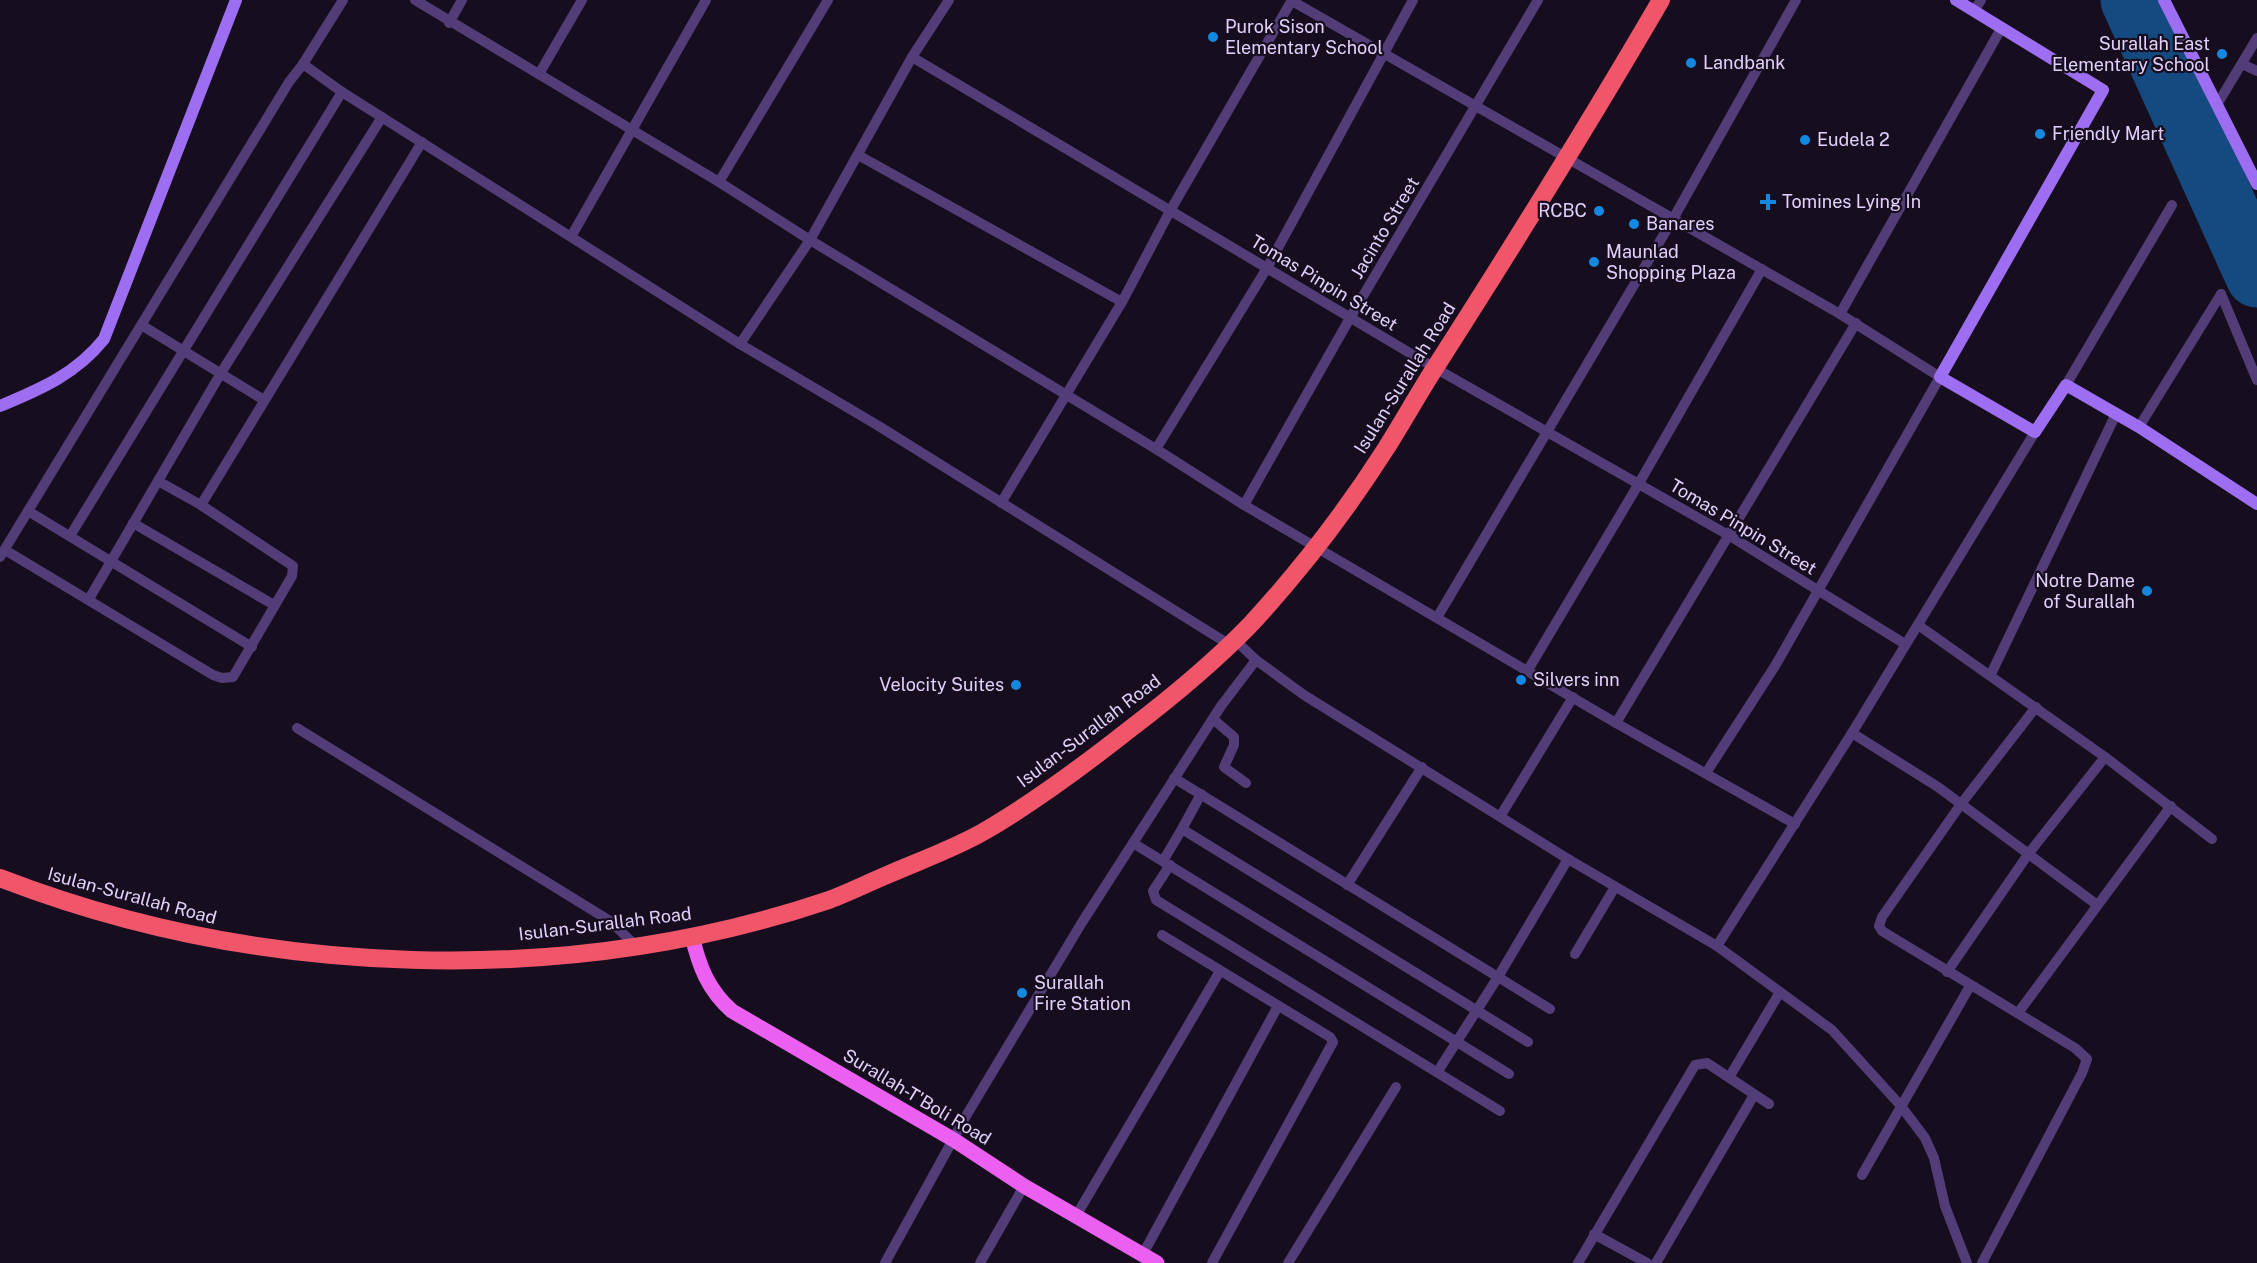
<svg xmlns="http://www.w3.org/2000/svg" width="2257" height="1263" font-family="'Public Sans',sans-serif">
<rect width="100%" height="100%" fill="#160e1e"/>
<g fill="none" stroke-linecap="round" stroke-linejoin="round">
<polyline stroke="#154a80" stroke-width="63" points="2132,0 2257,276"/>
<g stroke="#533d78" stroke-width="10">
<polyline points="415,0 719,182 810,240 1156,449 1244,505 1616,723 1795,824"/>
<polyline points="1292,1 1840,314 1940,377 1775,666 1706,773"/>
<polyline points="1974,11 1981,0"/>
<polyline points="449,23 462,0"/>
<polyline points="912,57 1435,368 1730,536 1905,644"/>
<polyline points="303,64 343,0"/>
<polyline points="2242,64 2257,71"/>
<polyline points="539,74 582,0"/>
<polyline points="2218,103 2257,38"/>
<polyline points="858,155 1122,302"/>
<polyline points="719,182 828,0"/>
<polyline points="572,235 706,0"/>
<polyline points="2221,294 2257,380"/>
<polyline points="1840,314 2002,27"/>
<polyline points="143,326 264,400"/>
<polyline points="740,344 810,240 912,57 949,0"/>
<polyline points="2066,385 2172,205"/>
<polyline points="2139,427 2221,294"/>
<polyline points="1156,449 1267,268 1413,0"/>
<polyline points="1001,503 1122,302 1170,211 1292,0"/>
<polyline points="201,505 422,142"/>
<polyline points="1244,505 1350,318 1538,0"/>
<polyline points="28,511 252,647"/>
<polyline points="133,523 274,605"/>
<polyline points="70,536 342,92"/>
<polyline points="5,550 213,675 222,678 233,677 292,576 293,566 201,505 158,481"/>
<polyline points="0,557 289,82 303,64 342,92 740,344 877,425 1230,645"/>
<polyline points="89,599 221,373 382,117"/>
<polyline points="1438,616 1673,219 1796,0"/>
<polyline points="1918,625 2105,757 2212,839"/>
<polyline points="1235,640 1256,660 1304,695 1568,859 1717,946 1832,1030 1901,1106 1925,1138 1934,1158 1945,1206 1967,1263"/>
<polyline points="1528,670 1638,485 1762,269"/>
<polyline points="1991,674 2116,414"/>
<polyline points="1213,719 1234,737 1234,745 1224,767 1246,783"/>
<polyline points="1616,723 1856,323"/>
<polyline points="297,728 610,921 635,945"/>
<polyline points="1852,733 1938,787 2096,904"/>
<polyline points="1174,778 1550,1009"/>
<polyline points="1501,815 1573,697"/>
<polyline points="1182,829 1201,794"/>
<polyline points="1133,843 1509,1074"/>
<polyline points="1163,861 1182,829 1528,1042"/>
<polyline points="1170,865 1153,891 1156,900 1500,1111"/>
<polyline points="1347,885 1422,767"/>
<polyline points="1162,935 1330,1037 1333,1042 1212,1263"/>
<polyline points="1717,946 1852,733 2035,432"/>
<polyline points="1575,954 1615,887"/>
<polyline points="1947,972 2029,853 2105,757"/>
<polyline points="2018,1013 2171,806"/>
<polyline points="1438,1071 1498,977 1568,859"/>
<polyline points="1730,1076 1780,992"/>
<polyline points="1862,1175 1970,986"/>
<polyline points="1076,1216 1220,971"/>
<polyline points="1594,1234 1647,1263"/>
<polyline points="1143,1254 1278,1006"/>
<polyline points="885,1263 966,1116 1081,924 1221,706 1256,660"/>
<polyline points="980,1263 1024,1186"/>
<polyline points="1288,1263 1396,1087"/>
<polyline points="1578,1263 1695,1065 1707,1063 1769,1104"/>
<polyline points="1656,1263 1754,1095"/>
<polyline points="1982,1263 2082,1073 2087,1059 2075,1048 1882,931 1879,926 1882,917 1961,804 2036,707"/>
</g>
<g stroke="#9e6ef2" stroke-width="12">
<polyline points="1956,0 2103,90 1940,377 2035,432 2066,385 2139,427 2257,504"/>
<polyline points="2164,0 2257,184"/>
<path d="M0,406C41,389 76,374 104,339L236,0"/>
</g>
<path stroke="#ec60f1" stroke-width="15" d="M692,936C699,966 708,990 732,1011L954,1140L1024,1186L1157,1263"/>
<path stroke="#f0556a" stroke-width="18" d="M0,878C258,978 565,989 829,900C848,893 868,883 887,875C919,861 953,849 983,832C1035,802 1083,766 1130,729C1172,697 1213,663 1250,625C1299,572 1346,511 1385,450C1404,420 1421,389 1440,360C1516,241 1590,122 1661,0"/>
</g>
<g fill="#1487e1" stroke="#160e1e" stroke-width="2">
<circle cx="1213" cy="37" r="6"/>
<circle cx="2222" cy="54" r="6"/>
<circle cx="1691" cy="63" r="6"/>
<circle cx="2040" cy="134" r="6"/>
<circle cx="1805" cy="140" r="6"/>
<path d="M1765 193h6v6h6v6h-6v6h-6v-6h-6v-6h6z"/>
<circle cx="1599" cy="211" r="6"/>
<circle cx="1634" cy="224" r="6"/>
<circle cx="1594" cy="262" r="6"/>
<circle cx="2147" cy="591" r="6"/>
<circle cx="1521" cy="680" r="6"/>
<circle cx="1016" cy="685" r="6"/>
<circle cx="1022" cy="993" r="6"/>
</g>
<g text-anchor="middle" stroke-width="4.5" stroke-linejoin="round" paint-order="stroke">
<g font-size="18" fill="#e3cffb" stroke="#160e1e" text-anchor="start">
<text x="1225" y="33">Purok Sison<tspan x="1225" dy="21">Elementary School</tspan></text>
<text x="2210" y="50" text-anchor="end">Surallah East<tspan x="2210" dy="21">Elementary School</tspan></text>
<text x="1703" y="69">Landbank</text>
<text x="2052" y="140">Friendly Mart</text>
<text x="1817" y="146">Eudela 2</text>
<text x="1782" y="208">Tomines Lying In</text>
<text x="1587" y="217" text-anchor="end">RCBC</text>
<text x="1646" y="230">Banares</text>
<text x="1606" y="258">Maunlad<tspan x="1606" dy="21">Shopping Plaza</tspan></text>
<text x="2135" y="587" text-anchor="end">Notre Dame<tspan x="2135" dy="21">of Surallah</tspan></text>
<text x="1533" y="686">Silvers inn</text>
<text x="1004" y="691" text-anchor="end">Velocity Suites</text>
<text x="1034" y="989">Surallah<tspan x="1034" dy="21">Fire Station</tspan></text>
</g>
<g font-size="18" fill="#e3cffb" stroke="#160e1e">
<text transform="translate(1385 228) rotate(-59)" y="6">Jacinto Street</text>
<text transform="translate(1324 283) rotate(31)" y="6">Tomas Pinpin Street</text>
<text transform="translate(1405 378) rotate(-58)" y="6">Isulan-Surallah Road</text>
<text transform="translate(1743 527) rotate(31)" y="6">Tomas Pinpin Street</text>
<text transform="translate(1089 731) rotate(-37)" y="6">Isulan-Surallah Road</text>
<text transform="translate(132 896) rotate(15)" y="6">Isulan-Surallah Road</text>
<text transform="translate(605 924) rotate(-7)" y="6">Isulan-Surallah Road</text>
<text transform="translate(917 1097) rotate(31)" y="6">Surallah-T'Boli Road</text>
</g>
</g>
</svg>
